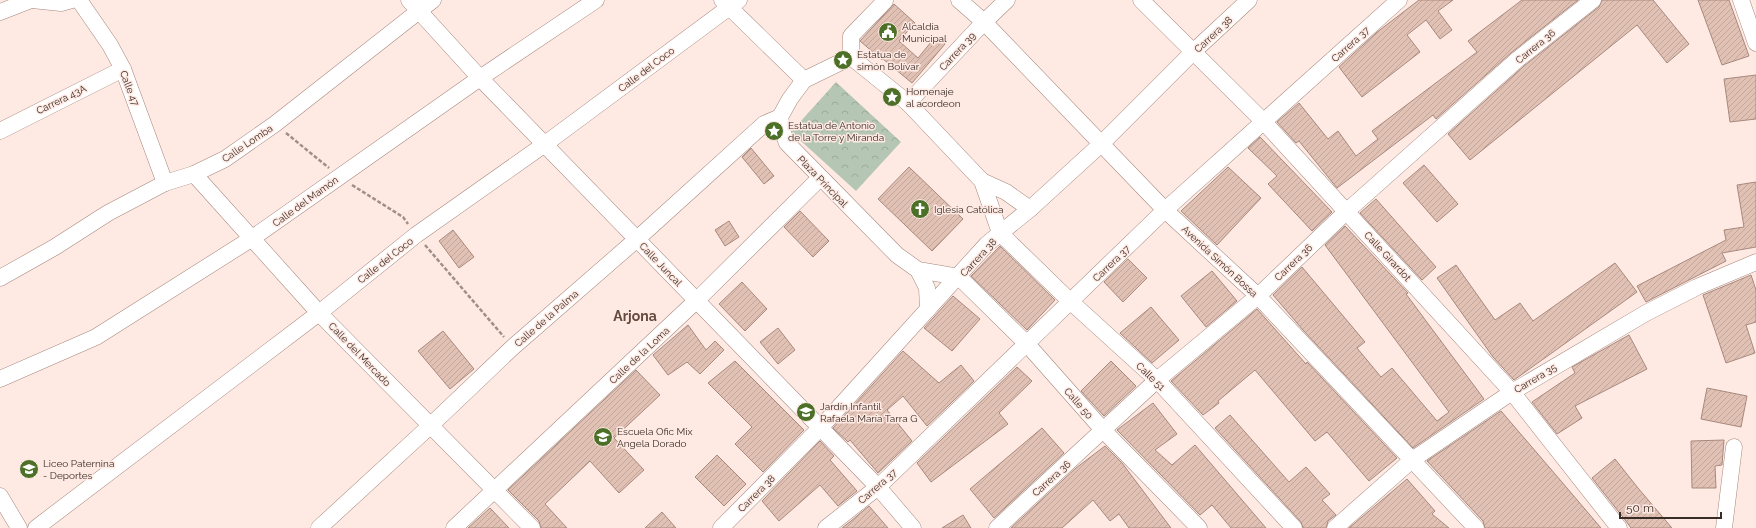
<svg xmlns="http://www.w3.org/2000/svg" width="1756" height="528" font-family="Raleway,sans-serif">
<defs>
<pattern id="forest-crowns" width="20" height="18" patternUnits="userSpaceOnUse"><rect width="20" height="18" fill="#b5c7b4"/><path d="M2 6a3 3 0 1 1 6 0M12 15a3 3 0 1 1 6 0" fill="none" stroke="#9cab9b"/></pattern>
<pattern id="building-hatch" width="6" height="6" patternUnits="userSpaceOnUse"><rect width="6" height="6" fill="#e2c1b5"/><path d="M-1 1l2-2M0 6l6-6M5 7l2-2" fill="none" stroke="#c3a69c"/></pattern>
</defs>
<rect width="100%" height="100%" fill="#ffeae3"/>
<polygon fill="url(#forest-crowns)" points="836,82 901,142 856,191 791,132"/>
<g fill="url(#building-hatch)" stroke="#a7897d">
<polygon points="1419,0 1453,0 1438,11 1452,30 1440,39 1426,20 1407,35 1420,52 1362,97 1339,67 1376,33"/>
<polygon points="1522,0 1578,0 1512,52 1436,119 1433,115 1337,188 1299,141 1296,143 1277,122 1299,103 1328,139 1338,131 1356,156 1378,139 1372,131 1477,52 1468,41"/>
<polygon points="1602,0 1653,0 1689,44 1667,63 1637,25 1470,160 1448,134 1524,66 1599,7"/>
<polygon points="1698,0 1729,0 1749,56 1722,65"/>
<polygon points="894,4 915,23 899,41 918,58 936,36 945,44 912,83 883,59 882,60 860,41"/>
<polygon points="1756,75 1756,119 1730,122 1724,79"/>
<polygon points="1260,137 1332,212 1312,231 1268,184 1277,176 1248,148"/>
<polygon points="751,148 774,176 764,184 742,157"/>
<polygon points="1424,165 1458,204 1437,222 1403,183"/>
<polygon points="909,167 963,219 932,251 878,199"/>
<polygon points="1228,167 1261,198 1217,245 1181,211"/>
<polygon points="1756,182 1756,247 1722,253 1726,261 1646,302 1637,286 1726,240 1724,230 1744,227 1737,185"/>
<polygon points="1376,199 1436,267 1422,280 1360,213"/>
<polygon points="800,211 829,241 813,257 784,227"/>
<polygon points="729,221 739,237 725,246 715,230"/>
<polygon points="1345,226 1408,293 1406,294 1484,399 1413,448 1303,330 1273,295 1302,267 1365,342 1357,348 1381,377 1392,368 1437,421 1449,412 1325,245"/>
<polygon points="453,230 474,257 459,268 439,241"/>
<polygon points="1000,246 1055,300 1027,330 971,276"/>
<polygon points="1128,259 1147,278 1123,302 1104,282"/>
<polygon points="1615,263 1637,292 1514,380 1493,357 1437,278 1456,265 1495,320 1520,303 1533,321"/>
<polygon points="1212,271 1237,301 1206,327 1181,296"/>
<polygon points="1751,275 1756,290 1756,322 1746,325 1755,353 1726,363 1703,295"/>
<polygon points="742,282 767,309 745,331 719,304"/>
<polygon points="953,296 980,319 952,351 924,328"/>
<polygon points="1151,307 1179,340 1152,363 1120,333"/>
<polygon points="1257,309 1306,364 1307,362 1397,458 1369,481 1327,432 1315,441 1255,370 1218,401 1219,403 1203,415 1171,381"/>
<polygon points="688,325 706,350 715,341 724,350 700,374 687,362 668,375 653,355"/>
<polygon points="778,328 795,350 778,364 760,342"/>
<polygon points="443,331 474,369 450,389 418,351"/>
<polygon points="1629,335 1647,369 1575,406 1582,418 1557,434 1532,402 1575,373 1572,367"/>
<polygon points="903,351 939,383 961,365 974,381 927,426 903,396 887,410 912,441 878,473 850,440 848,442 833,428"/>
<polygon points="735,361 804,430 763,472 735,444 752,427 708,383"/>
<polygon points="1111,361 1136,386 1104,416 1081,391"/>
<polygon points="1017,367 1032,381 999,413 1008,424 931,482 917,463"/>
<polygon points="636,370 660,395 614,438 644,470 619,493 590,461 545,504 567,528 541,528 539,521 508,490"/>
<polygon points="1707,388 1747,396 1741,427 1701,419"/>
<polygon points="1153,403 1177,434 1155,450 1172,465 1195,445 1266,528 1231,528 1212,505 1200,515 1123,436 1117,430"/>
<polygon points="1501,411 1561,481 1601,528 1485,528 1483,521 1427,461"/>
<polygon points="1230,415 1289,482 1306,467 1330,494 1322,500 1336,515 1328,521 1326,528 1303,528 1301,522 1215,428"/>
<polygon points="1042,428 1064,453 994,518 970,489"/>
<polygon points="1724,440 1722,465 1715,466 1716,488 1692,488 1691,441"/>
<polygon points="820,441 834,456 830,460 857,491 838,506 820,485 779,521 762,501"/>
<polygon points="1105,446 1122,463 1171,528 1129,528 1119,514 1110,521 1093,500 1062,528 1011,528 1076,468"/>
<polygon points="717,455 746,484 724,506 695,477"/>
<polygon points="1615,459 1638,488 1672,528 1631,528 1626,521 1592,478"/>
<polygon points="1407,479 1435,511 1432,514 1449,528 1349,528"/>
<polygon points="869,506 888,528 842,528 851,521"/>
<polygon points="490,508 509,528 468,528"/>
<polygon points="662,512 676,528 645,528"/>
<polygon points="963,515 971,528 942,528"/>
</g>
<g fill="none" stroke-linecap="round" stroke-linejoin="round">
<defs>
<g id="minor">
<polyline points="32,0 61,3 72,0"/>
<polyline points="79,0 110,45 123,69 165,183"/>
<polyline points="409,0 480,78 878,487 913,528"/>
<polyline points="722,0 804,80"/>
<polyline points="959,0 984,22 1165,210 1258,296 1476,528"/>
<polyline points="1141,0 1263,121 1512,392 1619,528"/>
<polyline points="1741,0 1756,43"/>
<polyline points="0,12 31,0"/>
<polyline points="851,57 851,36 885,1"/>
<polyline points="908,103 984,22 1007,0"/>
<polyline points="0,131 123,69"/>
<polyline points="194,174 319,313 532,528"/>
<polyline points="982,181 1006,192 1030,209"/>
<polyline points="918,270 927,288 928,309"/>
<polyline points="0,278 55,247 108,213 165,183 194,174 225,159 275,124 433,0"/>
<polyline points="0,379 96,337 251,239 480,78 596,0"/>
<polyline points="0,496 19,528"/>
<polyline points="36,528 319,313 416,235 545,144 739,0"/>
<polyline points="319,528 430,426 513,347 637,239 764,124 780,117"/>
<polyline points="454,528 696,301 820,178"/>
<polyline points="721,528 821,427 987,244 1030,209 1100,145 1193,52 1249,0"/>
<polyline points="826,528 878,487 1165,210 1399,0"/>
<polyline points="997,528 1157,380 1258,296 1347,211 1518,59 1593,0"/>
<polyline points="1199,528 1103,430 1027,344 959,277 918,270 897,255 787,143 783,133 780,117 790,99 804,80 851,57 908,103 982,181 1000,233 1071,302 1157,380 1294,528"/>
<polyline points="1335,528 1412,460 1512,392 1646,313 1697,287 1756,262"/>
<polyline points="1724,528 1734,447"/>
</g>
</defs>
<use href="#minor" stroke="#a6877c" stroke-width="17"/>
<g stroke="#9f8f89" stroke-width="2.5" stroke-dasharray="4 2" stroke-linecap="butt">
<polyline points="286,133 329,168"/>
<polyline points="352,185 403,217 408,224"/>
<polyline points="425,245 504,337"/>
</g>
<use href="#minor" stroke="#fff" stroke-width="16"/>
</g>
<defs>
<symbol id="civic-disc" viewBox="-11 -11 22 22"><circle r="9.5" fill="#4c7028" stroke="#ffeae3"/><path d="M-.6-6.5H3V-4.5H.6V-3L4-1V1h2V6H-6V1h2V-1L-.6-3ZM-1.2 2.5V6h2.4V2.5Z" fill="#fff"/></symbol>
<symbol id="sight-disc" viewBox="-11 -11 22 22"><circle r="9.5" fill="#4c7028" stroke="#ffeae3"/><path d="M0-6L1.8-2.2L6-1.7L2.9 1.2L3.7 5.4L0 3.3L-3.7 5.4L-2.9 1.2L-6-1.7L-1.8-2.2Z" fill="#fff"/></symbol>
<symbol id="church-disc" viewBox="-11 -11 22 22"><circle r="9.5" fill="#4c7028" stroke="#ffeae3"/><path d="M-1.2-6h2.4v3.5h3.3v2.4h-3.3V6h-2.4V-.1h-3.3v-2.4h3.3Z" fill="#fff"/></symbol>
<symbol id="school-disc" viewBox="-11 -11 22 22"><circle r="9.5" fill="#4c7028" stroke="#ffeae3"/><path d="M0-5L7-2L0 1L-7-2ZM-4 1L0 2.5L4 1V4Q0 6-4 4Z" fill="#fff"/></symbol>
</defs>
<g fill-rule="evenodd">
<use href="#civic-disc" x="877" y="21" width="22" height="22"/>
<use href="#sight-disc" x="832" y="49" width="22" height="22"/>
<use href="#sight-disc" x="881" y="86" width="22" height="22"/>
<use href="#sight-disc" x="763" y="120" width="22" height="22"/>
<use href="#church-disc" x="909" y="198" width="22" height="22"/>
<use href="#school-disc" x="795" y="401" width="22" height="22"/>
<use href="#school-disc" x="592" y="426" width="22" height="22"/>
<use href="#school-disc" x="18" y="458" width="22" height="22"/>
</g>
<g text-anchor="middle" stroke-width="3" stroke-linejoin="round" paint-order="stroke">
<g font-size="10" fill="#382c27" stroke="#ffeae3" text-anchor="start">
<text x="902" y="30">Alcaldía<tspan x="902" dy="12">Municipal</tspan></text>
<text x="857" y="58">Estatua de<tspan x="857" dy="12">simón Bolívar</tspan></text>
<text x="906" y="95">Homenaje<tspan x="906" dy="12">al acordeon</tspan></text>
<text x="788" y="129">Estatua de Antonio<tspan x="788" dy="12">de la Torre y Miranda</tspan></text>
<text x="934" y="213">Iglesia Católica</text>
<text x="820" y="410">Jardín Infantil<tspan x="820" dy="12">Rafaela María Tarra G</tspan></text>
<text x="617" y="435">Escuela Ofic Mix<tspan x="617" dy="12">Angela Dorado</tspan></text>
<text x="43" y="467">Liceo Paternina<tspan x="43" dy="12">- Deportes</tspan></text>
</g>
<g font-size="10" fill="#382c27" stroke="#ffeae3">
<text transform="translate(1213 34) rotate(-43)" y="4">Carrera 38</text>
<text transform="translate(1350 44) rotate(-42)" y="4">Carrera 37</text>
<text transform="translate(1535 46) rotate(-39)" y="4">Carrera 36</text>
<text transform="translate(957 51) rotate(-47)" y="4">Carrera 39</text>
<text transform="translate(646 69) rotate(-37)" y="4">Calle del Coco</text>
<text transform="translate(130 88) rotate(69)" y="4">Calle 47</text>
<text transform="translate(61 99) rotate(-26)" y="4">Carrera 43A</text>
<text transform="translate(247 143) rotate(-34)" y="4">Calle Lomba</text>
<text transform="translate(823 181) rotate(46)" y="4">Plaza Principal</text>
<text transform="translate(305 201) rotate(-36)" y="4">Calle del Mamón</text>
<text transform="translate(1388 256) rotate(47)" y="4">Calle Girardot</text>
<text transform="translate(978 257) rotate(-47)" y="4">Carrera 38</text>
<text transform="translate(385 260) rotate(-38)" y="4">Calle del Coco</text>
<text transform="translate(1220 261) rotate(43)" y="4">Avenida Simón Bossa</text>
<text transform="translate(1293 262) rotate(-44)" y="4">Carrera 36</text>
<text transform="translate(1111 263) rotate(-44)" y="4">Carrera 37</text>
<text transform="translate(661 264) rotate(46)" y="4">Calle Juncal</text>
<text transform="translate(546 318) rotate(-41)" y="4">Calle de la Palma</text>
<text transform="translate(360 354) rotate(46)" y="4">Calle del Mercado</text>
<text transform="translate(639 355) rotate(-43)" y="4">Calle de la Loma</text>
<text transform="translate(1151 376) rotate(44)" y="4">Calle 51</text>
<text transform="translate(1535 378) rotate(-31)" y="4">Carrera 35</text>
<text transform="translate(1079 403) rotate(49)" y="4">Calle 50</text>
<text transform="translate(1051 478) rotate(-42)" y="4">Carrera 36</text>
<text transform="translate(877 486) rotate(-41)" y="4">Carrera 37</text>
<text transform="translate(756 493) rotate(-45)" y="4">Carrera 38</text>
</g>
<g font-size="14" font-weight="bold" fill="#64493e" stroke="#ffeae3">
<text x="635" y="321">Arjona</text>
</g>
</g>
<path d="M1620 512v6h101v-6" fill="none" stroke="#382c27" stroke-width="2"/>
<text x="1626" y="512" font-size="12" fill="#382c27" stroke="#ffeae3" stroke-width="3" paint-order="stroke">50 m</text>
</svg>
